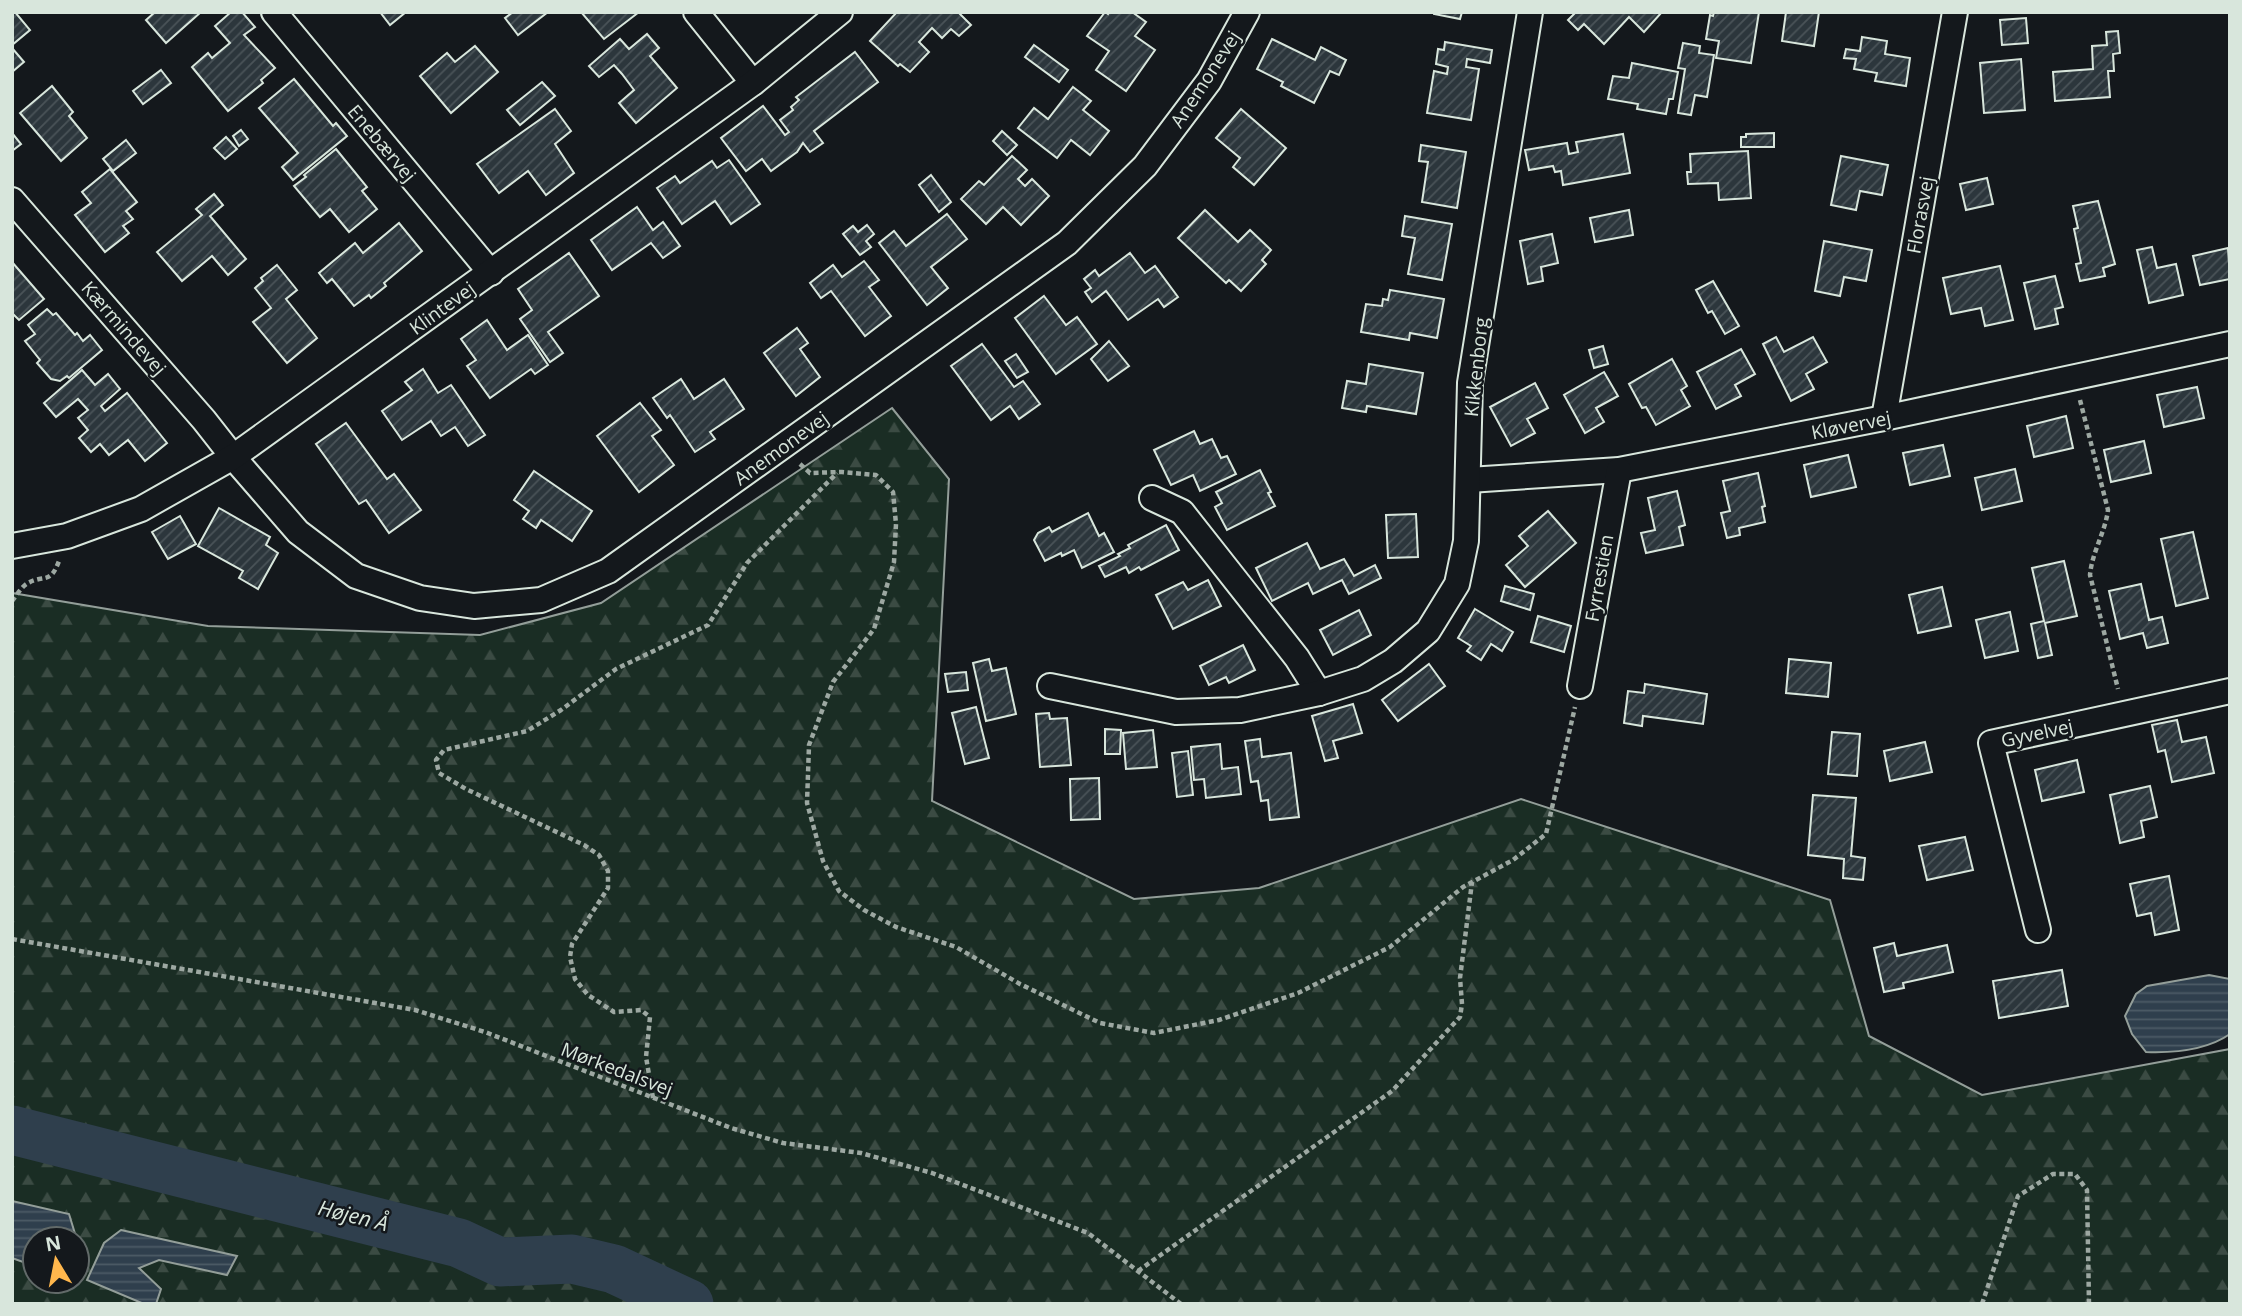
<svg xmlns="http://www.w3.org/2000/svg" width="2242" height="1316" font-family="'Open Sans',sans-serif">
<defs>
<pattern id="forest-firs" width="22" height="20" patternUnits="userSpaceOnUse" patternTransform="scale(1.75)"><rect width="22" height="20" fill="#1a2d24"/><path d="M5 1l3.5 6h-7zM16 11l3.5 6h-7z" fill="#3b4b43"/></pattern>
<pattern id="water-rules" width="6" height="5" patternUnits="userSpaceOnUse" patternTransform="scale(1.75)"><rect width="6" height="5" fill="#2f3f4d"/><path d="M0 2.5h6" fill="none" stroke="#4c5b66"/></pattern>
<pattern id="building-hatch" width="6" height="6" patternUnits="userSpaceOnUse" patternTransform="scale(1.75)"><rect width="6" height="6" fill="#2c363c"/><path d="M-1 1l2-2M0 6l6-6M5 7l2-2" fill="none" stroke="#4a5358"/></pattern>
</defs>
<rect width="100%" height="100%" fill="#14181c"/>
<path fill="url(#forest-firs)" stroke="#939e99" stroke-width="2" fill-rule="evenodd" d="M892,408L949,479L932,801L1134,899L1259,888L1521,799L1830,900L1869,1036L1982,1095L2230,1049V1304H12V593L208,626L480,635L601,603ZM35,1239H77V1281H35Z"/>
<g fill="url(#water-rules)" stroke="#939e99" stroke-width="2">
<path d="M2209,975L2230,979V1034C2207,1050 2174,1053 2146,1052L2132,1034L2125,1016L2136,994L2147,986Z"/>
<polygon points="12,1201 69,1214 76,1237 75,1239 35,1239 35,1261 23,1262 12,1258"/>
<polygon points="121,1230 237,1256 227,1275 159,1260 139,1268 161,1289 156,1304 144,1304 87,1280 104,1243"/>
</g>
<g fill="none" stroke-linecap="round" stroke-linejoin="round">
<polyline stroke="#2f3f4d" stroke-width="49" points="12,1130 459,1243 500,1262 572,1259 614,1269 689,1304"/>
</g>
<g fill="url(#building-hatch)" stroke="#d8e6dc" stroke-width="2">
<polygon points="12,12 15,12 30,30 12,45"/>
<polygon points="155,12 201,12 166,43 146,20"/>
<polygon points="231,12 242,12 255,27 244,35 275,68 261,80 263,83 228,111 192,67 208,53 212,58 230,43 215,26"/>
<polygon points="380,12 406,12 390,25"/>
<polygon points="513,12 548,12 518,35 505,18"/>
<polygon points="581,12 639,12 604,39"/>
<polygon points="897,12 958,12 971,25 959,36 951,29 942,38 932,28 919,42 929,52 910,72 900,64 898,66 870,41"/>
<polygon points="1105,12 1108,14 1109,12 1132,12 1146,22 1135,36 1155,50 1126,91 1096,70 1109,51 1087,36"/>
<polygon points="1434,12 1462,12 1460,19 1434,14"/>
<polygon points="1576,12 1662,12 1644,32 1629,17 1604,44 1584,24 1578,30 1568,20"/>
<polygon points="1714,12 1759,12 1751,63 1716,58 1719,41 1706,39 1710,15 1713,16"/>
<polygon points="1786,12 1819,12 1814,46 1782,41"/>
<polygon points="2026,18 2028,43 2002,45 2000,20"/>
<polygon points="2118,31 2120,53 2113,54 2114,71 2108,71 2110,97 2055,101 2053,72 2093,69 2092,46 2107,45 2106,32"/>
<polygon points="647,34 659,48 650,56 677,88 636,123 619,103 634,90 622,74 614,65 599,77 589,66 620,39 629,49"/>
<polygon points="1862,37 1887,41 1885,54 1910,58 1906,86 1875,81 1877,73 1854,69 1856,59 1844,58 1846,49 1860,51"/>
<polygon points="1272,39 1315,60 1321,47 1346,60 1339,75 1330,71 1314,103 1281,86 1283,82 1257,69"/>
<polygon points="1445,42 1492,50 1490,63 1467,59 1466,67 1479,69 1471,120 1427,113 1434,71 1447,74 1448,67 1436,64 1438,49 1444,50"/>
<polygon points="1683,43 1700,46 1699,53 1714,55 1707,97 1695,95 1691,115 1678,113 1685,69 1678,68"/>
<polygon points="1034,45 1068,70 1059,82 1025,57"/>
<polygon points="475,46 498,72 451,113 420,76 447,53 455,62"/>
<polygon points="12,48 24,62 12,72"/>
<polygon points="855,52 878,82 814,131 823,143 810,152 803,143 797,152 771,171 762,159 746,171 721,138 763,106 785,135 789,132 780,120 793,110 791,107 799,100 796,97"/>
<polygon points="2021,59 2025,110 1984,113 1980,63"/>
<polygon points="1632,63 1678,72 1673,99 1669,99 1666,114 1637,109 1638,104 1608,99 1613,76 1629,78"/>
<polygon points="161,70 171,83 143,104 133,91"/>
<polygon points="294,79 333,126 336,123 347,136 293,180 282,167 298,153 259,108"/>
<polygon points="542,82 555,96 520,125 507,110"/>
<polygon points="52,86 73,112 69,116 87,138 61,161 20,113"/>
<polygon points="1073,87 1091,101 1083,110 1109,131 1090,155 1071,140 1057,158 1018,128 1034,108 1048,119"/>
<polygon points="555,109 571,131 555,144 574,173 546,195 528,171 499,193 477,164"/>
<polygon points="1241,109 1286,148 1254,185 1233,167 1240,158 1216,138"/>
<polygon points="241,130 248,139 239,146 233,136"/>
<polygon points="1002,131 1017,145 1007,155 993,141"/>
<polygon points="12,133 21,144 12,151"/>
<polygon points="1774,133 1774,147 1741,147 1741,137 1746,137 1746,134"/>
<polygon points="1623,134 1630,173 1563,185 1561,171 1555,172 1553,166 1529,170 1525,150 1567,143 1569,154 1578,152 1576,142"/>
<polygon points="226,137 237,149 225,159 214,148"/>
<polygon points="126,140 136,153 113,171 103,159"/>
<polygon points="1421,145 1466,152 1457,208 1422,202 1428,162 1419,161"/>
<polygon points="336,149 367,187 362,191 377,209 349,232 330,209 320,217 294,186 306,177 304,175"/>
<polygon points="1748,151 1751,198 1719,200 1718,183 1688,184 1687,172 1691,172 1690,154"/>
<polygon points="1012,156 1027,170 1018,179 1025,186 1032,179 1049,196 1021,225 1003,207 986,224 961,199 979,181 984,185"/>
<polygon points="1841,156 1888,165 1882,195 1860,191 1856,210 1831,205"/>
<polygon points="729,160 760,204 731,224 715,201 682,224 657,188 675,176 680,183 712,161 717,168"/>
<polygon points="110,169 137,202 126,211 133,219 123,226 129,233 105,252 75,215 91,203 82,192"/>
<polygon points="931,175 951,202 939,212 919,185"/>
<polygon points="1987,178 1993,204 1966,210 1960,184"/>
<polygon points="214,194 223,205 210,216 246,259 228,275 212,256 182,281 157,252 202,215 196,209"/>
<polygon points="2098,201 2115,264 2103,268 2105,276 2080,281 2076,264 2081,263 2074,229 2078,228 2073,206"/>
<polygon points="637,207 653,230 663,222 680,246 663,258 651,243 612,270 591,240"/>
<polygon points="1205,210 1238,242 1250,230 1271,250 1262,260 1266,264 1241,291 1229,280 1226,283 1178,238"/>
<polygon points="1629,210 1633,235 1595,242 1590,218"/>
<polygon points="947,214 967,239 931,267 948,288 927,305 879,243 894,231 906,246"/>
<polygon points="1405,216 1452,224 1442,280 1408,274 1415,238 1402,236"/>
<polygon points="399,223 422,251 384,283 386,286 371,298 369,295 354,306 332,279 327,283 319,273 355,243 363,253"/>
<polygon points="867,225 874,234 866,241 871,247 860,255 843,234 853,226 858,232"/>
<polygon points="1552,234 1558,263 1541,267 1543,281 1528,284 1520,241"/>
<polygon points="1824,241 1872,250 1866,281 1844,277 1840,296 1815,291"/>
<polygon points="2152,247 2157,268 2176,264 2183,295 2149,303 2137,250"/>
<polygon points="2228,248 2230,279 2200,285 2193,256"/>
<polygon points="569,253 599,296 548,332 563,353 550,362 520,319 532,310 518,289"/>
<polygon points="1130,253 1145,273 1155,266 1178,297 1164,307 1158,299 1128,320 1106,291 1092,302 1085,292 1091,288 1084,279 1095,270 1099,276"/>
<polygon points="864,261 879,280 869,287 891,316 865,336 831,291 821,298 810,283 833,265 842,277"/>
<polygon points="12,262 44,299 19,320 12,313"/>
<polygon points="277,265 297,290 286,299 317,338 287,363 253,322 271,308 255,288 263,281 261,278"/>
<polygon points="2000,266 2013,320 1985,326 1981,308 1951,314 1943,278"/>
<polygon points="2055,276 2063,307 2055,309 2058,324 2035,329 2024,283"/>
<polygon points="1713,281 1739,326 1725,334 1712,311 1708,313 1696,290"/>
<polygon points="1390,290 1444,299 1437,338 1410,333 1409,340 1361,332 1366,304 1382,306 1383,299 1388,300"/>
<polygon points="1044,296 1066,325 1077,317 1097,344 1056,374 1015,318"/>
<polygon points="47,309 53,315 56,313 75,335 77,333 83,341 90,335 102,350 69,378 67,376 60,381 51,379 37,363 40,360 25,341 35,334 28,325"/>
<polygon points="487,320 507,350 528,335 548,365 535,374 531,369 490,398 467,366 476,360 461,339"/>
<polygon points="797,328 808,343 800,349 820,377 796,396 764,353"/>
<polygon points="1776,337 1784,352 1813,337 1827,362 1806,374 1814,389 1791,401 1763,344"/>
<polygon points="1109,341 1129,366 1108,381 1091,359"/>
<polygon points="982,344 1014,387 1023,381 1040,404 1019,419 1010,406 991,420 951,366"/>
<polygon points="1603,346 1608,364 1594,368 1589,350"/>
<polygon points="1741,349 1755,374 1735,385 1741,396 1716,409 1697,372"/>
<polygon points="1016,354 1028,372 1017,378 1005,361"/>
<polygon points="1672,359 1687,386 1681,390 1690,406 1656,425 1646,407 1642,408 1629,384"/>
<polygon points="1369,364 1423,373 1416,414 1367,406 1366,412 1342,408 1347,381 1366,384"/>
<polygon points="423,369 438,393 451,385 485,435 468,446 455,427 441,436 431,421 402,440 382,411 412,390 405,382"/>
<polygon points="82,370 95,385 108,374 120,389 101,406 105,411 127,393 167,443 145,461 128,440 109,455 100,444 91,452 79,438 88,430 78,418 88,410 78,399 56,417 44,403"/>
<polygon points="1604,372 1618,396 1596,408 1604,422 1585,433 1564,395"/>
<polygon points="681,379 694,399 724,379 744,409 710,432 715,439 695,452 670,415 667,418 653,398"/>
<polygon points="1535,383 1548,408 1527,419 1535,433 1511,446 1490,407"/>
<polygon points="2197,387 2204,418 2164,427 2157,395"/>
<polygon points="640,403 661,430 652,436 674,465 639,492 597,436"/>
<polygon points="2066,416 2073,448 2034,457 2027,426"/>
<polygon points="346,423 387,479 394,474 421,510 389,533 366,500 359,504 316,444"/>
<polygon points="1194,431 1200,444 1212,439 1221,458 1227,456 1236,474 1200,491 1193,475 1171,485 1154,450"/>
<polygon points="2144,441 2151,473 2111,482 2104,450"/>
<polygon points="1943,445 1950,476 1910,485 1903,453"/>
<polygon points="1848,455 1856,487 1811,497 1804,465"/>
<polygon points="2015,469 2022,501 1982,510 1975,478"/>
<polygon points="1260,470 1271,492 1268,493 1275,506 1227,530 1215,507 1222,503 1216,492"/>
<polygon points="534,471 592,511 572,541 541,520 536,528 523,519 529,511 514,500"/>
<polygon points="1758,473 1765,506 1762,507 1765,522 1739,528 1740,535 1727,538 1721,513 1730,511 1723,481"/>
<polygon points="1677,491 1685,525 1679,527 1683,545 1646,553 1641,533 1655,530 1648,498"/>
<polygon points="219,508 270,537 266,545 278,553 258,589 239,578 243,571 198,546"/>
<polygon points="1548,511 1576,543 1525,587 1506,565 1528,546 1519,536"/>
<polygon points="1088,513 1099,536 1104,533 1114,552 1082,568 1074,550 1062,556 1061,553 1045,561 1034,540 1038,533 1049,527 1052,532"/>
<polygon points="1416,514 1418,557 1388,558 1386,515"/>
<polygon points="180,516 196,544 168,559 152,532"/>
<polygon points="1166,525 1179,550 1141,570 1139,567 1129,573 1126,567 1105,577 1099,566 1120,556 1118,554 1130,548 1128,545"/>
<polygon points="2193,532 2208,598 2176,606 2161,539"/>
<polygon points="1307,543 1320,569 1344,559 1354,576 1375,565 1381,578 1349,594 1342,580 1313,594 1308,583 1272,601 1256,568"/>
<polygon points="2064,561 2077,616 2045,623 2052,655 2038,658 2031,624 2044,621 2032,568"/>
<polygon points="1208,580 1221,606 1173,629 1156,595 1183,582 1188,590"/>
<polygon points="2141,584 2149,620 2162,617 2168,643 2147,648 2143,633 2120,639 2109,591"/>
<polygon points="1505,586 1534,594 1530,610 1501,601"/>
<polygon points="1942,587 1951,626 1918,633 1909,595"/>
<polygon points="1475,609 1513,632 1502,651 1491,644 1481,660 1467,651 1471,646 1458,638"/>
<polygon points="1359,610 1371,635 1333,655 1320,630"/>
<polygon points="2010,612 2018,651 1985,658 1976,620"/>
<polygon points="1538,616 1571,626 1564,652 1531,642"/>
<polygon points="1243,645 1255,670 1229,683 1226,677 1209,685 1200,666"/>
<polygon points="989,659 992,671 1006,668 1016,714 986,721 973,663"/>
<polygon points="1789,659 1831,663 1828,697 1786,693"/>
<polygon points="1429,664 1445,686 1398,721 1382,700"/>
<polygon points="966,672 968,690 948,692 945,674"/>
<polygon points="1645,684 1707,694 1703,724 1643,716 1642,726 1624,723 1628,691 1644,693"/>
<polygon points="1353,704 1362,733 1333,741 1338,758 1325,761 1312,716"/>
<polygon points="976,707 989,758 965,764 952,713"/>
<polygon points="1049,713 1050,719 1067,718 1071,765 1040,767 1036,714"/>
<polygon points="2177,720 2182,742 2206,737 2214,773 2172,782 2165,750 2158,752 2152,725"/>
<polygon points="1105,729 1121,730 1120,754 1105,754"/>
<polygon points="1153,730 1157,767 1126,769 1123,733"/>
<polygon points="1832,732 1860,734 1857,776 1828,774"/>
<polygon points="1260,739 1262,757 1291,753 1299,817 1270,820 1268,800 1261,801 1258,781 1251,782 1245,741"/>
<polygon points="1925,742 1932,772 1890,781 1884,751"/>
<polygon points="1220,744 1222,769 1238,767 1241,794 1206,798 1204,779 1194,780 1191,747"/>
<polygon points="1188,751 1193,795 1177,797 1172,753"/>
<polygon points="2077,760 2084,792 2042,801 2035,770"/>
<polygon points="1099,778 1100,819 1071,820 1070,779"/>
<polygon points="2150,786 2157,817 2141,821 2144,837 2120,843 2110,795"/>
<polygon points="1813,795 1856,798 1851,856 1865,858 1863,880 1843,878 1844,859 1808,855"/>
<polygon points="1965,837 1973,870 1927,880 1919,846"/>
<polygon points="2169,876 2179,930 2155,935 2151,913 2137,916 2130,884"/>
<polygon points="1894,943 1897,956 1947,945 1953,972 1903,983 1904,988 1884,992 1874,948"/>
<polygon points="2062,970 2068,1006 1999,1018 1993,981"/>
</g>
<g fill="none" stroke-linecap="round" stroke-linejoin="round">
<defs>
<g id="minor">
<polyline points="274,12 491,273"/>
<polyline points="696,12 753,83"/>
<polyline points="12,200 204,420 233,457 298,532 356,576 420,598 474,606 541,600 608,571 1067,243 1145,166 1209,81 1247,12"/>
<polyline points="1884,418 1955,12"/>
<polyline points="1469,480 1619,470 1884,418 2230,344"/>
<polyline points="1152,498 1182,512 1297,658 1319,693"/>
<polyline points="12,546 67,536 141,509 233,457 753,83 840,12"/>
<polyline points="1050,686 1176,712 1240,710 1319,693 1363,679 1393,661 1428,631 1457,584 1466,541 1470,383 1530,12"/>
<polyline points="1580,686 1619,470"/>
<polyline points="2038,930 1991,743 2230,691"/>
</g>
</defs>
<use href="#minor" stroke="#d8e6dc" stroke-width="28"/>
<g stroke="#9da8a2" stroke-width="4.5" stroke-dasharray="5 3.5" stroke-linecap="butt">
<path d="M2080,400L2108,510C2105,533 2092,552 2090,575L2118,689"/>
<polyline points="800,464 810,473 842,472 876,475 893,492 896,524 894,562 874,629 833,682 809,745 807,803 823,861 839,891 864,910 896,927 956,947 1020,984 1100,1023 1154,1033 1219,1020 1298,993 1390,947 1463,887 1513,860 1546,834 1575,707"/>
<path d="M12,601C17,595 22,586 28,583C45,574 50,585 59,561"/>
<polyline points="12,939 415,1010 485,1032 731,1128 783,1143 861,1153 932,1173 1088,1233 1181,1304"/>
<polyline points="653,1098 646,1057 650,1017 641,1010 614,1012 588,995 575,979 570,957 572,944 608,888 608,871 599,855 584,845 466,789 439,773 436,760 444,750 527,731 561,710 616,669 708,625 747,563 837,473"/>
<polyline points="1138,1271 1392,1091 1460,1017 1462,1004 1460,978 1472,882"/>
<polyline points="1982,1304 2018,1196 2053,1174 2075,1174 2087,1190 2089,1304"/>
</g>
<use href="#minor" stroke="#14181c" stroke-width="24"/>
</g>
<g text-anchor="middle" stroke-width="5" stroke-linejoin="round" paint-order="stroke">
<g font-size="19" fill="#d8e6dc" stroke="#14181c">
<text transform="translate(1205 79) rotate(-57)" y="7">Anemonevej</text>
<text transform="translate(382 143) rotate(50)" y="7">Enebærvej</text>
<text transform="translate(1920 215) rotate(-80)" y="7">Florasvej</text>
<text transform="translate(442 308) rotate(-36)" y="7">Klintevej</text>
<text transform="translate(124 328) rotate(49)" y="7">Kærmindevej</text>
<text transform="translate(1476 367) rotate(-84)" y="7">Kikkenborg</text>
<text transform="translate(1851 425) rotate(-11)" y="7">Kløvervej</text>
<text transform="translate(781 448) rotate(-36)" y="7">Anemonevej</text>
<text transform="translate(1599 578) rotate(-80)" y="7">Fyrrestien</text>
<text transform="translate(2037 733) rotate(-12)" y="7">Gyvelvej</text>
<text transform="translate(617 1069) rotate(21)" y="7">Mørkedalsvej</text>
</g>
<g font-size="21" font-style="italic" fill="#d8e6dc" stroke="#14181c">
<text transform="translate(353 1216) rotate(14)" y="7">Højen Å</text>
</g>
</g>
<rect width="2242" height="1316" fill="none" stroke="#d8e6dc" stroke-width="28"/>
<g transform="translate(56 1260) rotate(350)"><circle r="33" fill="#14181c" stroke="#626a69" stroke-width="2"/>
<path d="M0-5L12 26L0 18L-12 26Z" fill="#ffb74d"/>
<text y="-10" font-size="19" font-weight="bold" text-anchor="middle" fill="#d8e6dc">N</text>
</g>
</svg>
